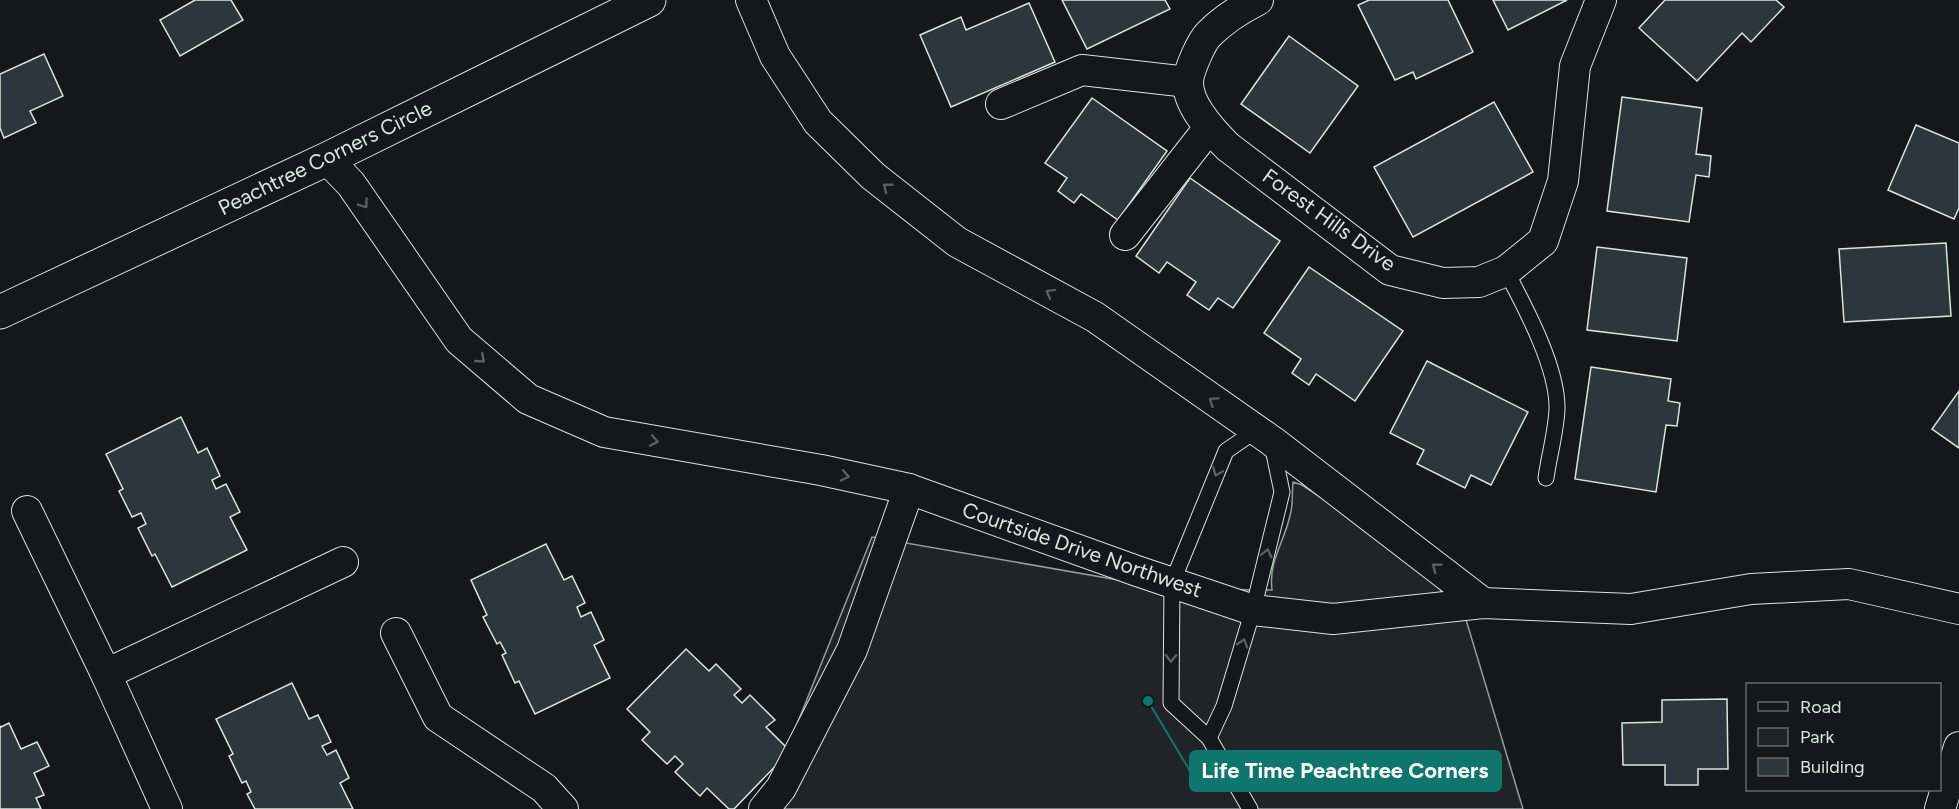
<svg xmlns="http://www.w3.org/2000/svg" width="1959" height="809" font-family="Figtree,sans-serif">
<rect width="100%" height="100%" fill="#14181c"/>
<path fill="#202428" stroke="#939e99" stroke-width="1.5" d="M1293,482L1302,485L1331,504L1435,576L1442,593H1458L1523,809H763L872,537L1170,589L1272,590C1268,560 1286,540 1291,511C1293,502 1292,492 1293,482Z"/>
<g fill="#2c363c" stroke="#d8e6dc" stroke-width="1.5">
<polygon points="195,0 231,0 243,20 180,56 160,20"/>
<polygon points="1062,0 1165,0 1170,9 1087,49"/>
<polygon points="1369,0 1448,0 1473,52 1416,79 1413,72 1395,80 1358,5"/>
<polygon points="1493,0 1567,0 1508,30"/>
<polygon points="1665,0 1776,0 1784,7 1751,42 1742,33 1697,81 1639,28"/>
<polygon points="1029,3 1055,62 951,107 920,35 961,17 966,30"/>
<polygon points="1289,36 1358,86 1310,153 1241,104"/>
<polygon points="44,54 63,96 30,111 36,123 4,138 0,128 0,74"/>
<polygon points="1622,97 1702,108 1696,154 1711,156 1709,177 1696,175 1689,222 1607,211"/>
<polygon points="1092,98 1167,151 1118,220 1081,194 1074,203 1058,191 1067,178 1045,163"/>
<polygon points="1494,102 1533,172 1413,237 1374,167"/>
<polygon points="1916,125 1959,143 1959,208 1954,219 1888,190"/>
<polygon points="1190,178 1280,241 1233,308 1218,298 1209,310 1187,295 1196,282 1167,262 1159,273 1136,256"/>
<polygon points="1946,243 1951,316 1844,322 1839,249"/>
<polygon points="1597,247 1687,258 1677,341 1587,330"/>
<polygon points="1309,267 1403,331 1355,401 1316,374 1309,385 1292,373 1301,359 1264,333"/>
<polygon points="1427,361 1528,412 1491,485 1471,475 1465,488 1417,464 1424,450 1390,433"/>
<polygon points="1591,367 1671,379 1668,401 1680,403 1677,426 1666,425 1656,492 1575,479"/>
<polygon points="1959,391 1959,448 1932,429"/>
<polygon points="181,417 198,453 207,448 220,476 212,480 216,489 226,484 240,512 230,517 247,550 172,587 155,554 152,556 138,528 146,524 141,513 132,517 119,491 123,489 106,454"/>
<polygon points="546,544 564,580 572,576 585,603 577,607 581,617 591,612 604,640 594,645 610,678 535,714 519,681 515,683 502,655 506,653 500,642 497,644 483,617 487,615 471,580"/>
<polygon points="686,649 709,671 716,664 741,689 734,695 742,703 750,695 775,720 766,727 790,751 734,809 729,809 707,788 700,796 675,772 683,764 675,756 667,764 642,740 650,732 627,709"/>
<polygon points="292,683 309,719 318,715 331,742 322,746 327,755 336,750 349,778 340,783 353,809 255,809 247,794 251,792 246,781 242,783 229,756 233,754 216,719"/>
<polygon points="1727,699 1728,769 1698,769 1698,785 1665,785 1665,765 1623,765 1622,723 1662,722 1662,700"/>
<polygon points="9,723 21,749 37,742 49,766 34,773 44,795 36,798 41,809 0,809 0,726 1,727"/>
</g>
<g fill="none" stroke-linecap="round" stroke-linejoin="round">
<defs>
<g id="service">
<path d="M1506,271C1525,307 1558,368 1557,409C1556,432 1549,456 1546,478"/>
<polyline points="1209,738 1224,706 1253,610 1282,492 1272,444"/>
<polyline points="1250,809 1209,738 1171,703 1172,583 1226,451 1255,431"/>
</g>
<g id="minor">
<polyline points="751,0 775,56 818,122 873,176 957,242 1095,317 1272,441 1483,603"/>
<path d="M1258,0C1242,8 1222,21 1209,34C1201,42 1189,70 1188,81C1187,105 1212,131 1228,147L1390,270L1443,283L1479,282L1506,271L1543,241L1563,181L1575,66L1601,0"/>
<polyline points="1001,104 1082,70 1188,82"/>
<polyline points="327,159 351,184 459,340 528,399 604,432 821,470 909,489 1137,571 1253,610 1333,619 1483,603 1631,609 1751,589 1849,584 1959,609"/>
<polyline points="1125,235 1209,128"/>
<polyline points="27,511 106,674"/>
<polyline points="396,633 438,717 544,788 563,809"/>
<polyline points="167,809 106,674 343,562"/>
<polyline points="764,809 781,788 852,650 909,489"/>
<polyline points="1940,809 1959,747"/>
</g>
<polyline id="tertiary" points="0,312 327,159 649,0"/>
</defs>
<use href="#service" stroke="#d8e6dc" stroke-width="17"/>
<use href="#minor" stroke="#d8e6dc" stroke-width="32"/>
<use href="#tertiary" stroke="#d8e6dc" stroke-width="35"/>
<use href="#service" stroke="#14181c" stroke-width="15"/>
<use href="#minor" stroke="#14181c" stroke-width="30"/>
<use href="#tertiary" stroke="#14181c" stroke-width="33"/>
</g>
<defs><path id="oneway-chevron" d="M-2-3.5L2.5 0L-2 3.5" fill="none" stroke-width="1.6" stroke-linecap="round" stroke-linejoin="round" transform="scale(1.5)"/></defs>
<g stroke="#59605f">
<use href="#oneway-chevron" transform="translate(887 187) rotate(-142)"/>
<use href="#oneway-chevron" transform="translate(364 204) rotate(55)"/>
<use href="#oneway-chevron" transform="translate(1050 293) rotate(-151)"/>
<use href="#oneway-chevron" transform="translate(481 359) rotate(41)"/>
<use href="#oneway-chevron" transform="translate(1213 401) rotate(-145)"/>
<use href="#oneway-chevron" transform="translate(654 441) rotate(10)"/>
<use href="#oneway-chevron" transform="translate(1217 472) rotate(112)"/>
<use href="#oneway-chevron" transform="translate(845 476) rotate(12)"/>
<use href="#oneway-chevron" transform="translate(1267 553) rotate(-76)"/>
<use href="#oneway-chevron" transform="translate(1436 567) rotate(-143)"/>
<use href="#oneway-chevron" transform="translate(1243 643) rotate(-73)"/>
<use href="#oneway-chevron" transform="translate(1171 658) rotate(91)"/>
</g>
<g text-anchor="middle" stroke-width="4.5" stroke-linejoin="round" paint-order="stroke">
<g font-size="21" fill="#d8e6dc" stroke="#14181c">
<text transform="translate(325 158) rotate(-26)" y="7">Peachtree Corners Circle</text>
<text transform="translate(1329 220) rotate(36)" y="7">Forest Hills Drive</text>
<text transform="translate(1082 550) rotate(19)" y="7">Courtside Drive Northwest</text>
</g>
</g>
<path fill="none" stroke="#0f766e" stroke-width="2" d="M1148 701L1190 771"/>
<circle fill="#0f766e" stroke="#14181c" stroke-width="2" cx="1148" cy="701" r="6"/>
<rect fill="#0f766e" stroke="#0f766e" stroke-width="2" x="1190" y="751" width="311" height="40" rx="6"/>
<g font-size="22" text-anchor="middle" font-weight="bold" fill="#fff">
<text x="1345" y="778">Life Time Peachtree Corners</text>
</g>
<rect x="1746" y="683" width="195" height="108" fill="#14181c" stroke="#626a69" stroke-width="1.5"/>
<rect x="1758" y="702" width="30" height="9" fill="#14181c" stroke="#626a69" stroke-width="1.5"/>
<text x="1800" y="713" font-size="18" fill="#d8e6dc">Road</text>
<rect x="1758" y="728" width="30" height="18" fill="#202428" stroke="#626a69" stroke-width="1.5"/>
<text x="1800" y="743" font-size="18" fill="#d8e6dc">Park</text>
<rect x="1758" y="758" width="30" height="18" fill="#2c363c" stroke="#626a69" stroke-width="1.5"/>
<text x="1800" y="773" font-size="18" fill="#d8e6dc">Building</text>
</svg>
